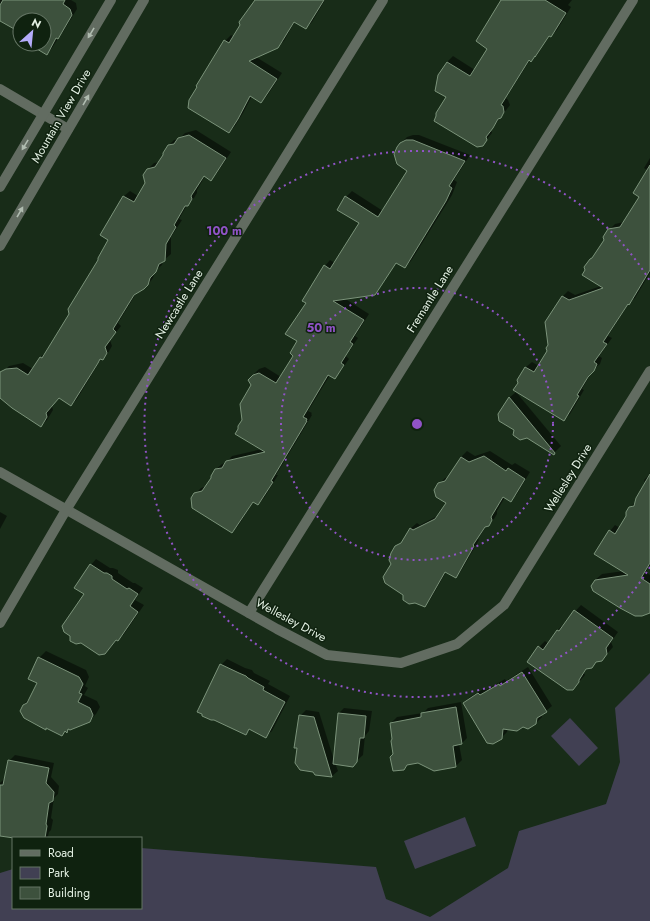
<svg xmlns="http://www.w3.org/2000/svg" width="650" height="921" font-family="Jost,sans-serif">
<rect width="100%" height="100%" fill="#182c18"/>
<g fill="#414053">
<polygon points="650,673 650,921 0,921 0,873 13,869 13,908 141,908 141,848 376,867 386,899 430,917 508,868 519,831 606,804 620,762 615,708"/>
<polygon points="570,718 598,748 579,766 551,736"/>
<polygon points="465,817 476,846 415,869 404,841"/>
</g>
<g fill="#0007">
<polygon points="0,0 71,0 76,3 77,9 63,32 59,37 52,48 46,54 34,44 44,44 44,20 20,20 20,34 17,30 0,20"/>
<polygon points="256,0 325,0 312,22 306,28 295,21 284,41 277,47 256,57 282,73 267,96 261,102 252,96 243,113 235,126 229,132 225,41 231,35 234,37"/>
<polygon points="502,0 572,0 568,5 571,7 557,30 551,36 550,35 537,55 531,60 530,60 506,98 508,100 510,105 491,130 492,133 482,145 448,97 447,62 453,56 475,70 489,49"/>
<polygon points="196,130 231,152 217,173 211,179 205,176 197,190 197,193 194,198 187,205 179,219 182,220 171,237 171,254 163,261 162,265 155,271 153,278 150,282 144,288 137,292 118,323 121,326 110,340 112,346 108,353 102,359 101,359 77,399 71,405 59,397 52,406 53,410 47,420 41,426 0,397 0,375 9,366 23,363 33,369 41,357 46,352 70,314 110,240 101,235 124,196 130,191 138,196 146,183 147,170 154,163 159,162 168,146 174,140 179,139 185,133"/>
<polygon points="413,135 419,135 470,155 454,180 457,182 452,195 411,261 405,267 398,258 377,290 379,290 374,295 344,298 369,314 355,336 358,338 346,356 349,359 340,372 335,378 330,375 308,411 312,413 311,414 312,415 276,475 278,475 264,498 258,504 254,501 238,526 232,532 195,494 201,488 207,486 215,470 222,464 226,463 232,456 262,449 243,420 252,385 253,375 259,369 265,367 281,377 295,355 307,303 325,266 330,260 335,263 361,222 346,197 352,191 383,211 408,171 397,147 407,137"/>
<polygon points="650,158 650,273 635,298 629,303 608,336 612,338 599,356 602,358 600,364 593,370 582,389 584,390 570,414 564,420 519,383 518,380 526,367 532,362 539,366 548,351 563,296 568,291 575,295 601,286 596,254 605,241 609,230 615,224 624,222 641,197 648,171 644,168"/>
<polygon points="516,392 561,446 554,453 500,414 510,397"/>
<polygon points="467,451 475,456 490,451 512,465 515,463 530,472 517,494 511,500 505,497 497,511 497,514 494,519 487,525 478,539 479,540 461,571 456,577 446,572 430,600 424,606 404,595 392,564 396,547 405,539 411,528 417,523 420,525 439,515 447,503 439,484 445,478 449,477 461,457"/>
<polygon points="650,474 650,565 646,572 650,575 650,611 595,580 602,574 624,571 610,531 615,525 620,528 627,516 630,508 636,501 646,488 644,480"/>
<polygon points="0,512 7,516 0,529"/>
<polygon points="96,559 110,568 113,568 118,570 118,573 133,583 135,583 143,588 135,600 144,605 124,634 118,640 117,639 111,647 105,653 85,594 91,565"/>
<polygon points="581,605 618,632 611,642 613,647 607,654 601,660 597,661 591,667 588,667 584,673 585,675 573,689 539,647 545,641 549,644 558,630"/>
<polygon points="46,651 86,670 89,677 85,686 88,688 84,695 97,701 100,707 96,714 89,721 69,729 62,734 23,705 30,698 38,683 39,658"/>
<polygon points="227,659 245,668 252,670 254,673 270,681 268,684 290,696 272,731 266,736 251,729 245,734 221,665"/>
<polygon points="528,667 552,706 542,714 542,717 536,723 508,729 507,732 501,738 464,703 470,697 485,688 486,690 505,679 506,681"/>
<polygon points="461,702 467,738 462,743 459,744 462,760 456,766 418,762 410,763 404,769 394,755 393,740 391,723 397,717 423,713 428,708"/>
<polygon points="344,708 372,711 369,731 365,736 363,755 352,765 335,763 338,771 332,776 316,774 298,747 300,716 306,710 319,712 334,760 338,714"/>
<polygon points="15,755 54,763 51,777 59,786 58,794 54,798 51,818 53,820 51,830 49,832 48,836 46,838 20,838 0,835 0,783 4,779 5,779 9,761"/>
</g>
<g fill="#3d513d" stroke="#7b937a">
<polygon points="3,0 65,0 63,4 70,9 72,15 58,39 56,38 47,55 32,46 33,44 44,44 44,20 20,20 20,35 14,32 16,30 0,21 0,5"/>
<polygon points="255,0 324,0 306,29 294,22 278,48 249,61 277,79 261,103 250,96 238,119 229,133 188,108 189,100 197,87 196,86 224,40 229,43 240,25 239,22"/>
<polygon points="501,0 545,0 566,13 551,37 549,36 535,57 535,56 531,62 529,60 501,105 503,106 504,112 501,118 498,119 493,128 486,137 487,140 483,146 477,147 434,121 436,116 436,113 446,97 435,91 438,75 447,62 470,76 487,49 476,41"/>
<polygon points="189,135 226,158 211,181 204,176 191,196 192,199 188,206 185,206 174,225 176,227 166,244 165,261 159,264 156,272 150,278 148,285 144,289 134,295 113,329 116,332 105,347 107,353 103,360 100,359 98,363 71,406 59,398 46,413 47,417 41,427 12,408 0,398 0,372 6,369 17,368 28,375 40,357 42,358 69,314 68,309 98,260 98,258 108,240 100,235 123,196 134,202 145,183 143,175 147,169 155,167 163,155 163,153 168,145 174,144 178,138"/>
<polygon points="406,140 413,140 465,161 449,186 452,188 446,201 405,268 396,263 375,295 333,301 364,320 350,342 353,344 341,363 344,365 335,379 328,375 303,417 307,419 306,421 307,421 271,481 273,482 258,505 253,502 232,533 192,508 191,498 194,493 202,491 211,478 211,476 215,469 222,468 226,461 265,452 235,434 238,429 238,426 242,420 240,404 251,385 248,380 253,375 259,373 276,383 293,356 290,353 297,341 285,334 306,303 302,301 324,265 330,269 359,223 337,210 345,196 378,217 407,171 397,164 396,161 394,154 397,147 400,143"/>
<polygon points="650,165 650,270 629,305 628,304 603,342 607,344 594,362 597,364 594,371 588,377 577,395 579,396 564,421 513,390 518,383 517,380 525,367 534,372 547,351 546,348 548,345 545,322 562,296 569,300 603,288 582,275 585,270 584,267 590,259 592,258 604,240 603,237 608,229 620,227 639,197 633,193"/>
<polygon points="509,397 555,453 554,455 527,438 520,440 513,435 514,430 499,421 498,414"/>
<polygon points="484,456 506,471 508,468 525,479 511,502 503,497 491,517 492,520 489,526 485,527 473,545 474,546 456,578 445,572 425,607 415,603 409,604 403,600 403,595 385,583 383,577 391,564 389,560 391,553 395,546 401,543 410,528 413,530 435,519 446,503 436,497 434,490 438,483 445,481 461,457 469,462"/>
<polygon points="650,474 650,563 641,578 650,584 650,613 642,616 635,616 620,608 593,591 591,586 595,580 628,575 594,554 609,530 615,534 626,516 626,512 629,507 634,506 636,498"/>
<polygon points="90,564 104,573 107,573 112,576 112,579 127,589 129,588 138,594 130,606 138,612 118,641 116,640 105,654 99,655 81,643 76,644 70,641 70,636 64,632 62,626 84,594 74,588"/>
<polygon points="574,610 613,638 606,648 607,654 602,661 596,662 592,668 586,669 579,680 579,682 573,690 567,690 527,662 538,646 543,650 557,630 559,631"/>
<polygon points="38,657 79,677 83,684 79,693 82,694 78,702 90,708 93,715 90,722 70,730 68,729 67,733 65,731 62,736 46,728 46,730 24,718 20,711 23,705 27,703 37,683 28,679"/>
<polygon points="220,664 239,673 246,676 248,678 264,687 263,690 285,702 266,738 249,729 246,735 214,720 211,720 202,716 202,714 197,712"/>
<polygon points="522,672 547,712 537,718 536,724 528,729 523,727 517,731 503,729 502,739 493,744 487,743 463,703 478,693 480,695 499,684 500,686"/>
<polygon points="456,707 462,744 453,746 456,767 434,771 418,763 407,765 404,770 393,771 390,757 393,754 391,741 392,739 390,723 421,717 421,713"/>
<polygon points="338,713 366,716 364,738 360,738 357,762 353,767 333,764"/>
<polygon points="299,715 314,717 332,777 315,775 313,772 300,770 295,763 297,748 294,748"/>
<polygon points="8,760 49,768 46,783 54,792 53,801 49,803 46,824 47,826 45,838 14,838 0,836 0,785 3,785"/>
</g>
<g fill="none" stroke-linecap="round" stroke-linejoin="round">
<g stroke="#626c61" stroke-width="10">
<polyline points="0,89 68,129"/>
<polyline points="0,187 111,0"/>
<polyline points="0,246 144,0"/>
<polyline points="0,472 277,629 327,655 401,663 457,644 504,605 650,371"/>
<polyline points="249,613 633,0"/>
<polyline points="0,623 66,510 383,0"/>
</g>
</g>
<defs><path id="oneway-solid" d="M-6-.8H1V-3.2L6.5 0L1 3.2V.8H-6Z"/></defs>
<g fill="#b0bcb0">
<use href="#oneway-solid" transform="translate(91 33) rotate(121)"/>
<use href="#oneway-solid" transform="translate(86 100) rotate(-60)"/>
<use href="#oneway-solid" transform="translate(25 145) rotate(121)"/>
<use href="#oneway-solid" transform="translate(20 212) rotate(-60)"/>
</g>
<g fill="none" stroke="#9053c6" stroke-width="2" stroke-dasharray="2 4">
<circle cx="417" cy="424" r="136"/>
<path d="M650 567A273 273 0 1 1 650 281"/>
</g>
<g text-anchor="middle" stroke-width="3" stroke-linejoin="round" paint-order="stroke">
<g font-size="12" fill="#e4f1e4" stroke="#0f220f">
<text transform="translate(61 116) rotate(-60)" y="4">Mountain View Drive</text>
<text transform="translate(430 299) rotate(-58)" y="4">Fremantle Lane</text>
<text transform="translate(179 304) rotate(-58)" y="4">Newcastle Lane</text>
<text transform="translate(568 478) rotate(-58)" y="4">Wellesley Drive</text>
<text transform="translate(291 620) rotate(28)" y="4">Wellesley Drive</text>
</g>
</g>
<circle cx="417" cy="424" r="6" fill="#9053c6" stroke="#0f220f" stroke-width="2"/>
<g font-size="12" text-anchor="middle" font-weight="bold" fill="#9053c6" stroke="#0f220f" stroke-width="3" stroke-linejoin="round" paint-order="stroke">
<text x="224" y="235">100 m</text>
<text x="321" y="332">50 m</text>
</g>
<rect x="12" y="837" width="130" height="72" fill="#0f220f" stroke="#647564"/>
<rect x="20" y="850" width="20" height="6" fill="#626c61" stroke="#647564"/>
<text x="48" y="857" font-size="12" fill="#e4f1e4">Road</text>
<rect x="20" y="867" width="20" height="12" fill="#414053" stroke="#647564"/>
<text x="48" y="877" font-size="12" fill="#e4f1e4">Park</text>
<rect x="20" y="887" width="20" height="12" fill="#3d513d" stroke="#647564"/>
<text x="48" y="897" font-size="12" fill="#e4f1e4">Building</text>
<g transform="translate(32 32) rotate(27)"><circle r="19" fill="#0f220f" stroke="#647564"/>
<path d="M0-3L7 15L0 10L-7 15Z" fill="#b4acf9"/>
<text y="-6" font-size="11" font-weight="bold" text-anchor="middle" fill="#e4f1e4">N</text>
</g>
</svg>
